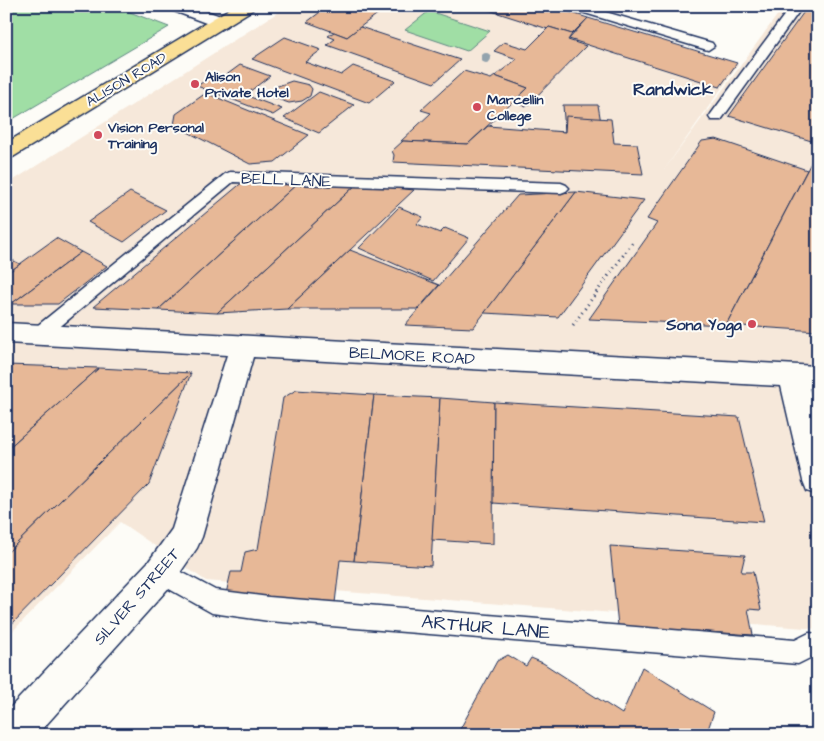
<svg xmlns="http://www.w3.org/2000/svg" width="824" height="741" font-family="'Architects Daughter',sans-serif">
<rect width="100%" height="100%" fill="#fdfcf7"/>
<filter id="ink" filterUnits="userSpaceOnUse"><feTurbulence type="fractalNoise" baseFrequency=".02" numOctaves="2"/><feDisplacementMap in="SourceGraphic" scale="10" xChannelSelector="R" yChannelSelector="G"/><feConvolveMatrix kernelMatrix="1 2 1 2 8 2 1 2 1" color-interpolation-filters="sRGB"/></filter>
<g filter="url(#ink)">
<polygon fill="#f6e8da" points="288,6 542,6 738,65 664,170 784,6 818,7 818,629 206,581 120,522 6,638 6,185"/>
<g fill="#a0dea5" stroke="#5e8682">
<polygon points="6,6 114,6 169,27 6,123"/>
<polygon points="429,11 490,31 467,51 405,30"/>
</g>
<g fill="#e7b897" stroke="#1b2f5e">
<polygon points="328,6 388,6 347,37 307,22"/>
<polygon points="476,6 550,6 588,18 572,34 549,27 548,29"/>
<polygon points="806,9 818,12 818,143 729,116"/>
<polygon points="588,18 737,63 720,87 569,39"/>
<polygon points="360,27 460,60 434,83 327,45 335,39 328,36 334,32 347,37"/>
<polygon points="549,27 572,34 568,40 586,46 526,107 514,102 528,88 495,76 517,59 494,51 504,42 527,49"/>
<polygon points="285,37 321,50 305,62 341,75 353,66 395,81 369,103 252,59"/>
<polygon points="240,65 270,76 245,95 282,109 273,115 197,86 212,76 221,79"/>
<polygon points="464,71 491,79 495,76 528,88 468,144 401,141 431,113 421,110"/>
<polygon points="292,81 309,85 312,89 310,96 302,101 289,103 274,98 273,91 275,87"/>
<polygon points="319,92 354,105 319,133 284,118"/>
<polygon points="206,93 240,107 309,135 275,162 250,164 174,125 176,114"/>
<polygon points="563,105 598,105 606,152 498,147 489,150 477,136 491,125 507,145 509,145 506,138 517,137 516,130 565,132"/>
<polygon points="566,116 611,119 614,143 637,144 643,174 393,162 394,155 392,151 403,141 468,144 488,126 565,132"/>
<polygon points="716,139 807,170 726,325 589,319 657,223 647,219 702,141"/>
<polygon points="814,157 818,158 818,331 726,325"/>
<polygon points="244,181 298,183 158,310 93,307"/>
<polygon points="298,183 357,184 217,313 158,310"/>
<polygon points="357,184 414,190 287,309 217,313"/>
<polygon points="130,192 166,210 124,242 88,222"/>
<polygon points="576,192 644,200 558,317 484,313"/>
<polygon points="576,192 473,328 405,325 518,195"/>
<polygon points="399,207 423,217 417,224 440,233 445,228 469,238 433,281 359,248"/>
<polygon points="56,238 81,252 11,304 6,304 6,274"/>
<polygon points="350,250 439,285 418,309 287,309"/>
<polygon points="81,252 107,266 58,304 11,304"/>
<polygon points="6,257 20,264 6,274"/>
<polygon points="6,365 99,368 6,450"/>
<polygon points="99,368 191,373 6,554 6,450"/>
<polygon points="191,373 149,484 6,630 6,554"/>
<polygon points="296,390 374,395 354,561 340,560 335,603 225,598 231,572 241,572 245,552 258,549 283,398"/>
<polygon points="374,395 440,398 431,566 354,561"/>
<polygon points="440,398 494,402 493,544 432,540"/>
<polygon points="494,402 739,417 764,522 493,503"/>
<polygon points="610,546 745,555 741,572 753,572 761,610 748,609 753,635 618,626"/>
<polygon points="508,655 526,666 531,658 543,663 622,714 642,667 714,712 706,735 465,735 459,731 497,661"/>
</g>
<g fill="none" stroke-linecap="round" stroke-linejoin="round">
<defs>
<g id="lane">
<polygon points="566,6 585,6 712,43 714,46 708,50 704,49 568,8"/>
<polygon points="791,6 803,6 721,120 711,120 709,117 711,114"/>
<polygon points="230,172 561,183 566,185 569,188 566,191 561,193 233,182 44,340 38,342 32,340 29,335 32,330 225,174"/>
<polygon points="161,561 215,590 269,597 795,640 809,633 818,634 818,658 812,657 798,664 269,621 212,613 153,580 150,572 153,564"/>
</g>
<g id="street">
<polygon points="169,6 193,6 226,18 229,22 226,26 220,27 214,26 171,10"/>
<polygon points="6,323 818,366 818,388 809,388 818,421 818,495 807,491 803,481 781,386 253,357 202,537 197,548 173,583 37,735 6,735 6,712 149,561 172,529 227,355 6,343"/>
</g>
<polygon id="primary" points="234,6 254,6 252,10 13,157 6,158 6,143"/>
</defs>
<use href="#lane" stroke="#1b2f5e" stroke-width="3"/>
<use href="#street" stroke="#1b2f5e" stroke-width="3"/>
<use href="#primary" stroke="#1b2f5e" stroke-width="3"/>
<g stroke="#1b2f5e" stroke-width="3" stroke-dasharray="1 4" stroke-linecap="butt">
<polyline points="573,325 632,243"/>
<polyline points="726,337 734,325"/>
</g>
<use href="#lane" fill="#fdfcf7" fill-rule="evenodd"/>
<use href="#street" fill="#fdfcf7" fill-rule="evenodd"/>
<use href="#primary" fill="#fadf96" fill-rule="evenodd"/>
</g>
<circle fill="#93a3ad" cx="486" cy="58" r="5"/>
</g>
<g fill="#d1495b" stroke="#fdfcf7" stroke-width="2">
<circle cx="195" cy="84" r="5"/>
<circle cx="477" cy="107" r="5"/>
<circle cx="98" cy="135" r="5"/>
<circle cx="752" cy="324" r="5"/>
</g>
<g text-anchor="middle" stroke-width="4" stroke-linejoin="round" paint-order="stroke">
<g font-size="14" font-weight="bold" fill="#1b2f5e" stroke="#fdfcf7" text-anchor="start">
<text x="205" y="81">Alison<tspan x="205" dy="16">Private Hotel</tspan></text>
<text x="487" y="104">Marcellin<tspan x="487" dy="16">College</tspan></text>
<text x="108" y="132">Vision Personal<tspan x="108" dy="16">Training</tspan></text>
</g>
<g font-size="14" fill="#1b2f5e" stroke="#fdfcf7">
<text transform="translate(126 79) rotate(-31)" y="5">ALISON ROAD</text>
</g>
<g font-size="16" fill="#1b2f5e" stroke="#fdfcf7">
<text transform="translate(286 179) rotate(2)" y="6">BELL LANE</text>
<text transform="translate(412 355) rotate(3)" y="6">BELMORE ROAD</text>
<text transform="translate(136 596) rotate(-49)" y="6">SILVER STREET</text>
</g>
<g font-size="16" font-weight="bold" fill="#1b2f5e" stroke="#fdfcf7" text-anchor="end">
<text x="742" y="330">Sona Yoga</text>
</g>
<g font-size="18" font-weight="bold" fill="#1b2f5e" stroke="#fdfcf7">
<text x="673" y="95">Randwick</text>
</g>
<g font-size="19" fill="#1b2f5e" stroke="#fdfcf7">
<text transform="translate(486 626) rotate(5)" y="7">ARTHUR LANE</text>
</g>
</g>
<rect width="824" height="741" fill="none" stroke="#fdfcf7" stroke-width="25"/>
<rect x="12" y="12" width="799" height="716" fill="none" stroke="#1b2f5e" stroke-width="2" filter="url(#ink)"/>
</svg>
